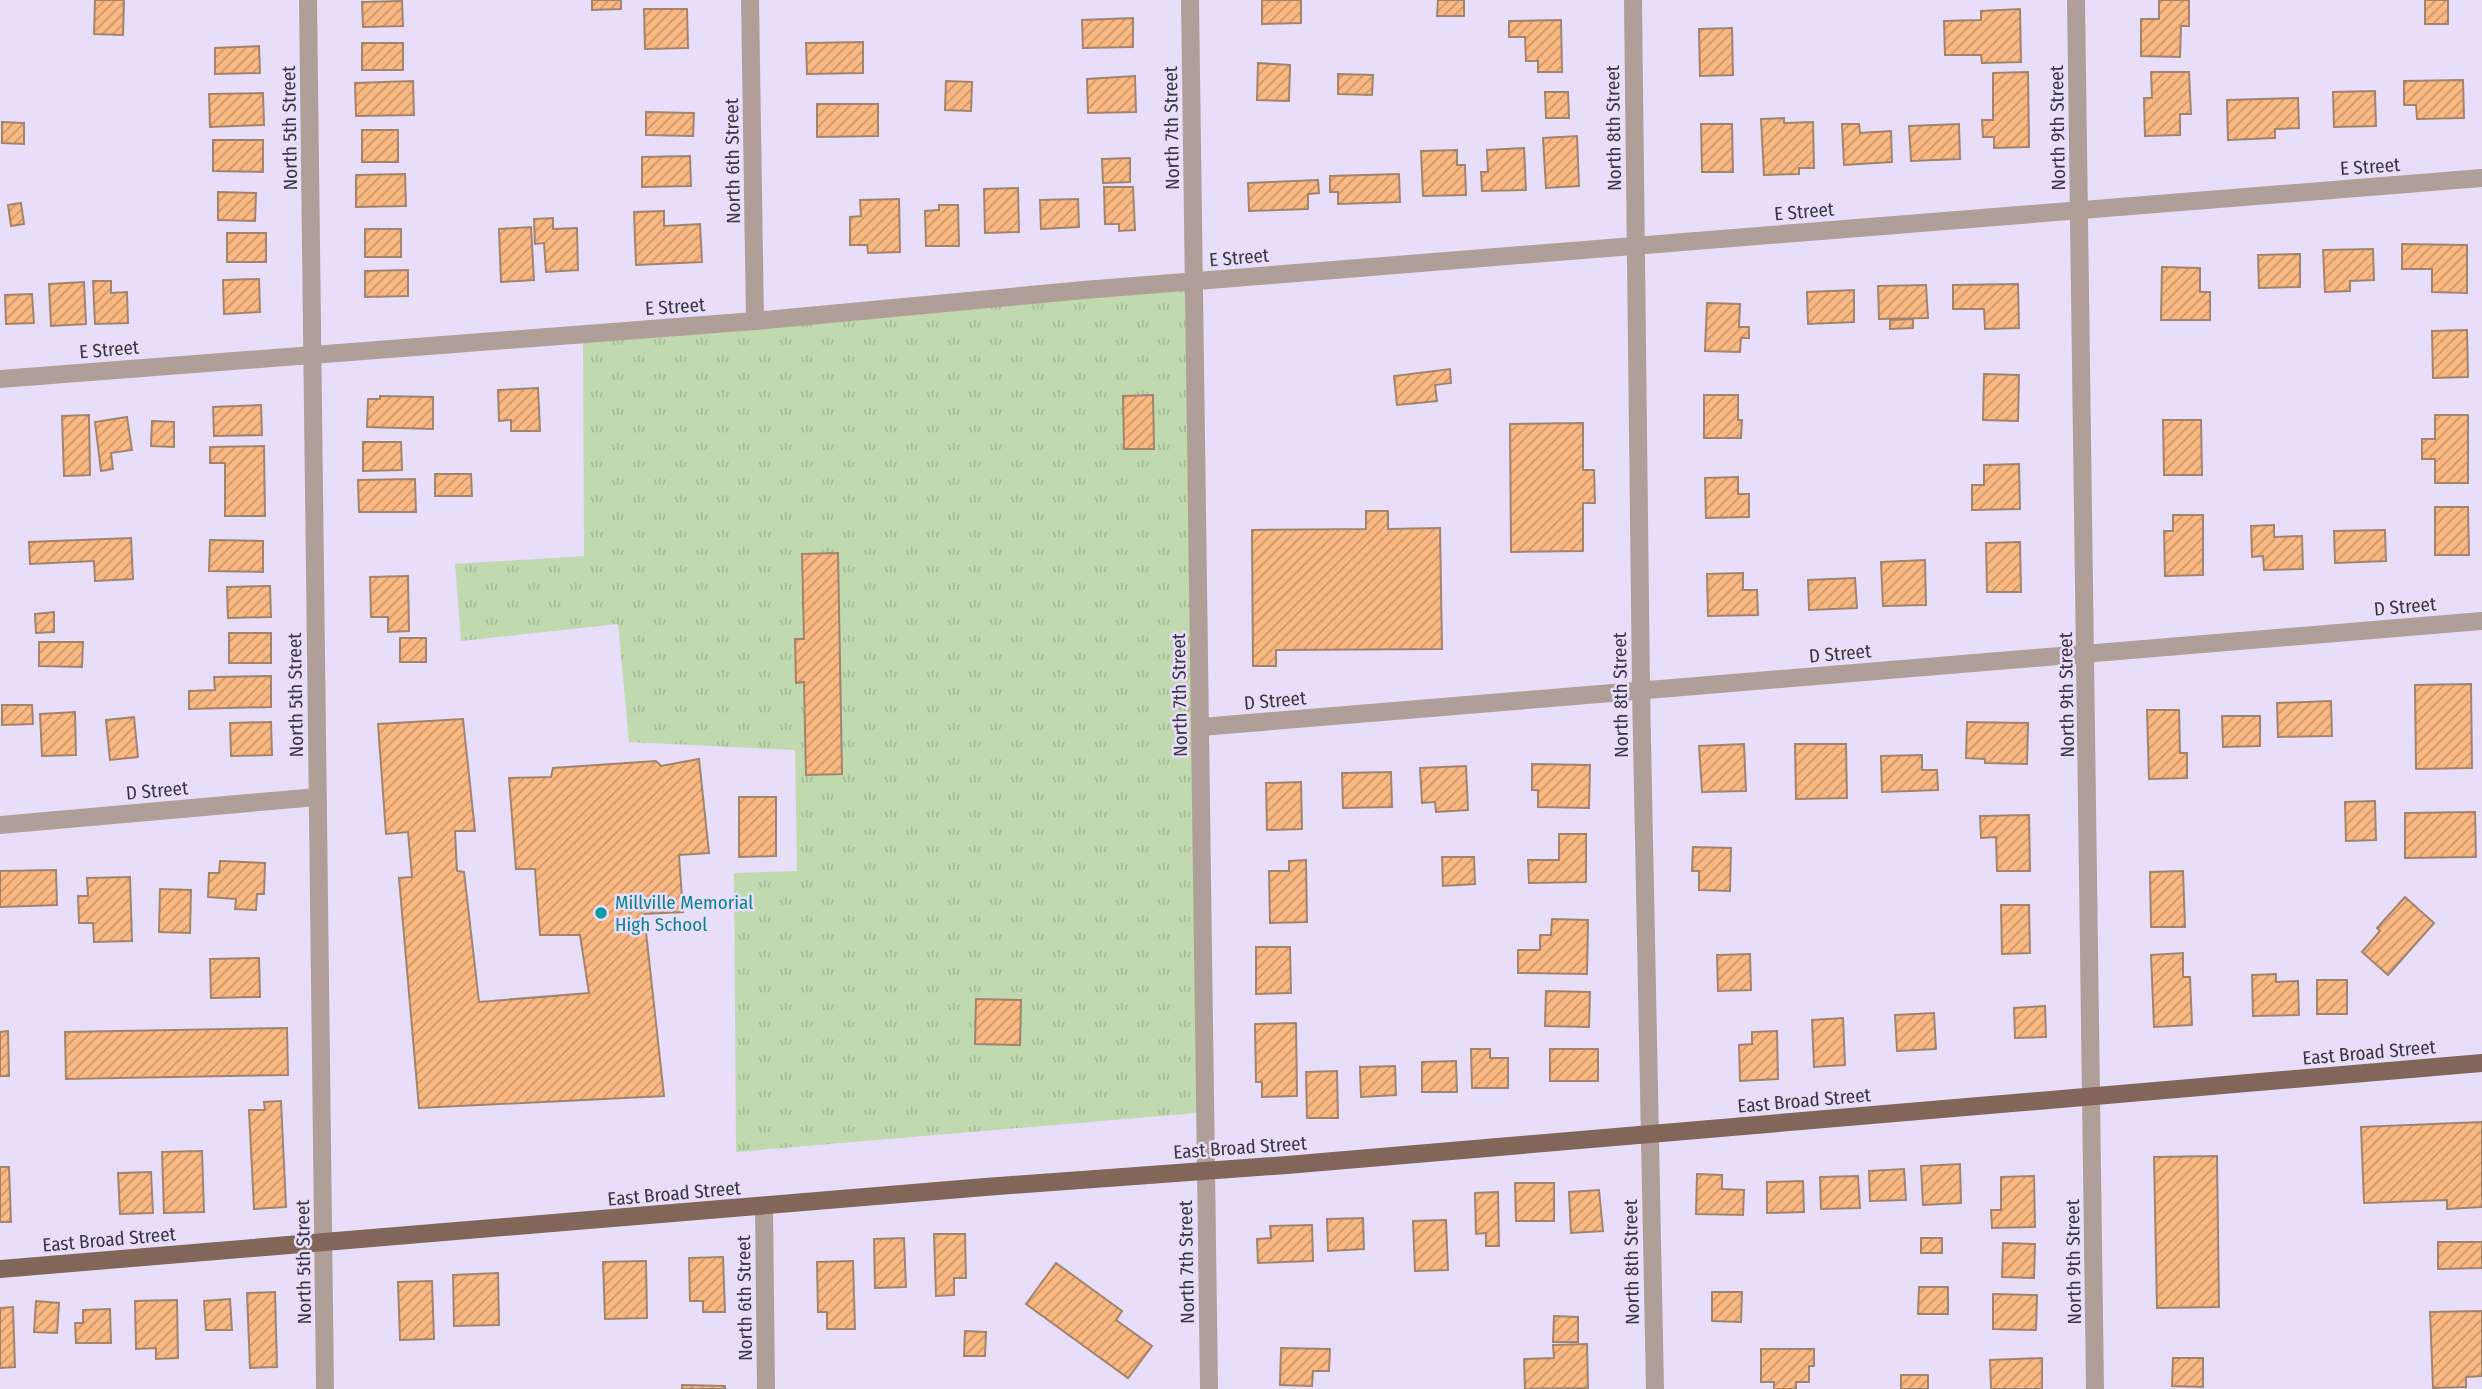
<svg xmlns="http://www.w3.org/2000/svg" width="2482" height="1389" font-family="'Fira Sans Condensed',sans-serif">
<defs>
<pattern id="park-tufts" width="24" height="20" patternUnits="userSpaceOnUse" patternTransform="scale(1.75)"><rect width="24" height="20" fill="#c0d9af"/><path d="M3 7l-1-3M5 7V3M7 7l1-3M15 17l-1-3M17 17v-4M19 17l1-3" fill="none" stroke="#a6bb98"/></pattern>
<pattern id="building-hatch" width="6" height="6" patternUnits="userSpaceOnUse" patternTransform="scale(1.75)"><rect width="6" height="6" fill="#fab882"/><path d="M-1 1l2-2M0 6l6-6M5 7l2-2" fill="none" stroke="#cb966c"/></pattern>
</defs>
<rect width="100%" height="100%" fill="#e9defa"/>
<polygon fill="url(#park-tufts)" points="1193,288 1208,1112 736,1152 734,873 797,871 795,750 629,742 618,624 461,641 455,564 584,556 583,342"/>
<g fill="url(#building-hatch)" stroke="#a2846d" stroke-width="2">
<polygon points="95,0 124,0 123,35 94,34"/>
<polygon points="592,0 621,0 621,9 592,10"/>
<polygon points="1262,0 1301,0 1301,23 1262,24"/>
<polygon points="1438,0 1464,0 1464,16 1437,16"/>
<polygon points="2159,0 2189,0 2189,26 2181,26 2180,57 2141,56 2141,19 2159,19"/>
<rect x="2425" y="0" width="23" height="24"/>
<polygon points="402,1 403,26 363,27 362,2"/>
<polygon points="644,9 687,9 688,48 645,49"/>
<polygon points="2020,9 2021,62 1982,63 1981,55 1945,55 1944,21 1981,20 1981,11"/>
<polygon points="1133,18 1133,47 1083,48 1082,20"/>
<polygon points="1561,20 1562,72 1538,72 1538,61 1526,61 1525,37 1509,37 1509,21"/>
<polygon points="1732,28 1733,75 1700,76 1699,29"/>
<polygon points="863,42 863,73 807,74 806,43"/>
<rect x="362" y="43" width="41" height="27"/>
<polygon points="259,46 260,73 215,74 215,48"/>
<polygon points="1258,63 1290,65 1289,101 1257,100"/>
<polygon points="2028,72 2029,147 1994,148 1994,137 1983,137 1982,120 1993,120 1993,73"/>
<polygon points="2151,72 2189,72 2191,114 2180,114 2180,135 2145,136 2144,98 2152,98"/>
<polygon points="1338,74 1373,75 1372,95 1338,94"/>
<polygon points="1135,76 1136,112 1088,113 1087,79"/>
<polygon points="2463,80 2464,118 2417,119 2416,105 2404,105 2404,81"/>
<polygon points="413,81 414,115 356,116 355,83"/>
<polygon points="946,81 972,82 971,111 945,110"/>
<polygon points="2375,91 2376,126 2334,127 2333,92"/>
<polygon points="1545,92 1568,92 1569,118 1546,118"/>
<polygon points="263,93 264,125 210,127 209,94"/>
<polygon points="2298,98 2299,128 2275,129 2275,138 2228,140 2227,100"/>
<polygon points="817,104 878,104 878,136 817,137"/>
<polygon points="646,112 694,113 693,136 646,135"/>
<polygon points="1784,118 1784,123 1813,122 1814,168 1799,168 1799,174 1764,175 1761,119"/>
<polygon points="2,122 24,123 24,144 2,143"/>
<polygon points="1701,124 1732,124 1733,172 1702,172"/>
<polygon points="1842,124 1859,124 1860,133 1891,131 1892,162 1844,165"/>
<polygon points="1959,124 1960,159 1911,161 1909,126"/>
<rect x="362" y="130" width="36" height="32"/>
<polygon points="1577,136 1579,186 1546,188 1543,138"/>
<polygon points="213,140 263,140 263,172 213,171"/>
<polygon points="1524,148 1526,190 1482,191 1481,172 1488,172 1487,150"/>
<polygon points="1457,150 1457,165 1465,165 1466,195 1423,196 1421,151"/>
<polygon points="690,156 691,186 642,187 642,157"/>
<polygon points="1130,158 1130,182 1103,183 1102,159"/>
<polygon points="405,174 406,206 356,207 356,175"/>
<polygon points="1399,174 1400,202 1338,204 1338,192 1330,192 1330,176"/>
<polygon points="1318,180 1319,193 1308,194 1308,209 1249,211 1248,183"/>
<polygon points="1104,187 1133,187 1135,230 1119,231 1119,224 1105,224"/>
<polygon points="1018,188 1019,232 985,233 984,189"/>
<polygon points="218,192 256,193 255,221 218,220"/>
<polygon points="899,199 900,252 868,253 867,245 850,245 850,217 861,216 860,200"/>
<polygon points="1078,199 1079,227 1041,229 1040,200"/>
<polygon points="21,203 24,224 11,226 8,205"/>
<polygon points="939,205 958,205 959,246 926,246 925,211 939,210"/>
<polygon points="664,211 664,226 700,224 702,262 636,265 634,212"/>
<polygon points="553,218 553,229 577,228 578,270 546,272 544,243 535,244 534,219"/>
<polygon points="531,227 534,280 501,282 499,229"/>
<rect x="365" y="229" width="36" height="28"/>
<rect x="227" y="233" width="39" height="29"/>
<polygon points="2402,244 2467,245 2467,293 2432,292 2432,269 2402,269"/>
<polygon points="2373,249 2374,280 2350,281 2350,291 2325,292 2323,250"/>
<polygon points="2300,254 2300,287 2259,288 2258,255"/>
<polygon points="2162,267 2200,268 2200,292 2210,292 2210,320 2161,320"/>
<polygon points="408,270 408,296 365,297 365,271"/>
<polygon points="259,279 260,312 224,314 223,280"/>
<polygon points="93,281 111,281 111,293 127,292 128,323 95,324"/>
<polygon points="84,282 86,324 51,326 49,284"/>
<polygon points="2018,284 2019,328 1985,329 1984,309 1953,309 1953,285"/>
<polygon points="1926,285 1928,318 1879,319 1878,286"/>
<polygon points="1854,290 1854,322 1808,324 1807,292"/>
<polygon points="32,294 34,323 6,324 5,295"/>
<polygon points="1707,303 1740,304 1739,327 1749,327 1749,338 1741,338 1740,352 1705,351"/>
<polygon points="1913,319 1913,328 1890,329 1890,320"/>
<polygon points="2467,330 2468,377 2433,378 2432,331"/>
<polygon points="1450,369 1451,383 1435,385 1437,401 1397,405 1394,376"/>
<polygon points="1984,374 2019,375 2018,421 1983,420"/>
<polygon points="538,388 540,431 511,431 511,420 499,421 498,390"/>
<polygon points="1153,395 1154,449 1124,449 1123,396"/>
<polygon points="1704,395 1738,395 1738,420 1742,420 1741,438 1704,438"/>
<polygon points="380,396 433,397 433,429 367,427 368,399 380,399"/>
<polygon points="261,405 262,435 214,436 213,407"/>
<polygon points="89,415 90,475 64,476 62,416"/>
<polygon points="2435,415 2468,415 2468,483 2435,483 2435,459 2422,459 2422,439 2435,439"/>
<polygon points="127,417 132,450 111,453 113,469 101,471 95,422"/>
<polygon points="2163,420 2201,420 2202,475 2164,475"/>
<polygon points="152,421 174,422 174,447 151,446"/>
<polygon points="1583,423 1583,470 1594,470 1595,503 1583,503 1583,551 1511,552 1510,424"/>
<polygon points="363,442 401,442 402,470 363,471"/>
<polygon points="264,446 265,516 225,516 225,463 210,463 210,447"/>
<polygon points="2019,464 2020,509 1972,510 1972,485 1984,485 1984,465"/>
<polygon points="435,474 471,474 472,496 435,496"/>
<polygon points="1738,477 1738,494 1749,494 1749,517 1706,518 1705,478"/>
<polygon points="415,479 416,512 359,512 358,480"/>
<polygon points="2435,507 2468,507 2469,555 2435,555"/>
<polygon points="1366,511 1388,511 1388,529 1440,528 1442,649 1276,650 1276,666 1253,666 1252,530 1366,529"/>
<polygon points="2173,515 2203,515 2203,575 2165,576 2164,531 2173,531"/>
<polygon points="2274,525 2274,537 2302,536 2303,569 2264,570 2263,556 2252,557 2251,526"/>
<polygon points="2385,530 2386,561 2335,563 2334,531"/>
<polygon points="131,538 133,579 95,581 94,561 30,564 29,542"/>
<polygon points="210,540 263,541 263,572 209,571"/>
<polygon points="2020,542 2021,592 1987,592 1986,543"/>
<polygon points="838,553 842,774 806,775 804,682 796,683 795,639 804,639 802,554"/>
<polygon points="1925,560 1926,605 1883,606 1881,562"/>
<polygon points="1743,573 1743,590 1757,590 1758,615 1708,616 1707,574"/>
<polygon points="408,576 409,631 388,632 388,617 371,617 370,577"/>
<polygon points="1855,578 1857,608 1809,610 1808,580"/>
<polygon points="270,586 271,617 228,618 227,587"/>
<polygon points="54,612 54,632 36,633 35,614"/>
<rect x="229" y="633" width="42" height="30"/>
<rect x="400" y="638" width="26" height="24"/>
<polygon points="39,642 83,642 82,667 39,666"/>
<polygon points="271,676 271,707 189,709 189,691 215,690 214,677"/>
<polygon points="2471,684 2472,768 2416,769 2415,685"/>
<polygon points="2331,701 2332,736 2278,737 2277,703"/>
<polygon points="2,705 32,705 33,724 2,725"/>
<polygon points="2147,710 2179,710 2180,753 2187,753 2187,778 2149,779"/>
<polygon points="75,712 76,755 42,756 40,714"/>
<polygon points="2222,716 2260,716 2260,746 2223,747"/>
<polygon points="134,717 138,757 110,760 106,720"/>
<polygon points="463,719 475,831 455,831 457,871 464,872 479,1002 589,993 580,935 540,935 535,869 516,869 509,778 551,777 553,768 656,761 661,766 699,759 709,853 679,855 683,912 644,914 664,1096 419,1108 399,878 412,877 408,832 386,834 378,724"/>
<polygon points="271,722 272,755 231,756 230,723"/>
<polygon points="1967,722 2028,723 2027,764 1985,763 1985,759 1966,758"/>
<polygon points="1744,744 1746,791 1702,792 1699,746"/>
<polygon points="1795,744 1846,744 1847,798 1796,799"/>
<polygon points="1922,755 1922,770 1937,770 1938,790 1882,792 1881,756"/>
<polygon points="1532,764 1590,765 1589,808 1538,807 1538,790 1532,790"/>
<polygon points="1466,766 1468,810 1436,812 1435,802 1422,803 1420,768"/>
<polygon points="1391,772 1392,807 1343,808 1342,773"/>
<polygon points="1301,782 1302,829 1267,830 1266,783"/>
<polygon points="739,797 776,797 776,856 739,857"/>
<polygon points="2375,801 2376,840 2346,841 2345,802"/>
<polygon points="2475,812 2476,857 2405,858 2405,813"/>
<polygon points="2029,815 2030,871 1997,871 1996,837 1981,838 1980,816"/>
<polygon points="1559,834 1586,834 1586,882 1529,883 1528,860 1559,860"/>
<polygon points="1693,847 1731,848 1730,891 1699,890 1699,871 1692,871"/>
<polygon points="1442,857 1474,857 1475,884 1443,886"/>
<polygon points="1306,860 1307,922 1270,923 1269,871 1289,871 1289,861"/>
<polygon points="220,861 265,863 264,894 257,894 256,910 235,909 236,899 208,897 209,873 219,873"/>
<polygon points="56,870 57,905 0,907 0,871"/>
<polygon points="2183,871 2185,927 2151,927 2150,872"/>
<polygon points="130,877 132,941 94,942 93,923 79,923 78,896 88,896 87,878"/>
<polygon points="160,889 191,890 190,933 159,932"/>
<polygon points="2405,897 2434,923 2388,975 2362,952 2380,931 2377,928"/>
<polygon points="2001,905 2029,905 2030,953 2002,954"/>
<polygon points="1552,919 1588,920 1587,974 1518,973 1518,950 1540,950 1540,935 1551,935"/>
<polygon points="1256,947 1290,947 1291,993 1256,994"/>
<polygon points="2183,953 2183,977 2190,977 2192,1025 2154,1027 2151,955"/>
<polygon points="1750,954 1751,990 1718,991 1717,955"/>
<polygon points="259,958 260,997 211,998 210,959"/>
<polygon points="2276,974 2276,982 2298,981 2299,1015 2253,1016 2252,975"/>
<rect x="2317" y="980" width="30" height="34"/>
<polygon points="1546,991 1590,992 1589,1027 1545,1026"/>
<polygon points="976,999 1021,1000 1020,1045 975,1044"/>
<polygon points="2045,1006 2046,1037 2015,1038 2014,1008"/>
<polygon points="1934,1013 1936,1049 1897,1051 1895,1015"/>
<polygon points="1843,1018 1845,1065 1814,1067 1812,1020"/>
<polygon points="1296,1023 1297,1096 1262,1097 1262,1082 1256,1082 1255,1024"/>
<polygon points="287,1028 288,1075 66,1079 65,1032"/>
<polygon points="8,1031 9,1076 0,1076 0,1032"/>
<polygon points="1777,1031 1778,1079 1740,1081 1739,1045 1752,1044 1752,1032"/>
<polygon points="1471,1049 1490,1049 1490,1058 1508,1058 1508,1088 1472,1088"/>
<rect x="1550" y="1049" width="48" height="32"/>
<polygon points="1456,1061 1457,1092 1422,1092 1422,1062"/>
<polygon points="1395,1066 1396,1095 1361,1097 1360,1067"/>
<polygon points="1337,1071 1338,1118 1307,1118 1306,1072"/>
<polygon points="281,1101 286,1207 254,1209 249,1110 265,1110 264,1102"/>
<polygon points="2482,1122 2482,1207 2447,1209 2447,1200 2364,1203 2361,1127"/>
<polygon points="202,1151 204,1212 164,1213 162,1152"/>
<polygon points="2217,1156 2219,1307 2157,1308 2154,1157"/>
<polygon points="1960,1164 1961,1203 1923,1205 1921,1166"/>
<polygon points="0,1167 9,1167 11,1222 0,1222"/>
<polygon points="1904,1169 1906,1200 1870,1201 1869,1171"/>
<polygon points="151,1172 153,1213 120,1214 118,1173"/>
<polygon points="1697,1174 1722,1175 1722,1189 1744,1190 1743,1215 1696,1214"/>
<polygon points="1858,1176 1860,1208 1821,1209 1820,1177"/>
<polygon points="2034,1176 2035,1227 1992,1228 1991,1210 2001,1210 2001,1177"/>
<polygon points="1803,1181 1804,1212 1767,1213 1767,1182"/>
<polygon points="1515,1183 1554,1183 1554,1221 1516,1221"/>
<polygon points="1599,1190 1603,1231 1571,1233 1569,1192"/>
<polygon points="1498,1192 1499,1246 1486,1246 1486,1233 1476,1234 1475,1193"/>
<polygon points="1363,1218 1364,1249 1328,1251 1327,1219"/>
<polygon points="1446,1220 1448,1270 1415,1271 1413,1221"/>
<polygon points="1312,1225 1313,1261 1258,1263 1257,1239 1271,1238 1270,1226"/>
<polygon points="934,1234 965,1234 966,1278 954,1278 954,1295 936,1296"/>
<polygon points="904,1238 906,1287 875,1288 874,1239"/>
<rect x="1921" y="1238" width="21" height="15"/>
<polygon points="2438,1242 2482,1242 2482,1268 2438,1269"/>
<polygon points="2003,1243 2035,1244 2034,1278 2002,1277"/>
<polygon points="723,1257 725,1312 703,1312 703,1301 690,1301 689,1258"/>
<polygon points="646,1261 647,1318 605,1319 603,1262"/>
<polygon points="853,1261 855,1329 827,1329 827,1312 818,1312 817,1262"/>
<polygon points="1056,1263 1122,1311 1116,1320 1152,1346 1128,1378 1026,1304"/>
<polygon points="498,1273 499,1325 454,1326 453,1275"/>
<polygon points="432,1281 434,1339 400,1340 398,1282"/>
<polygon points="1919,1287 1948,1287 1948,1314 1918,1314"/>
<polygon points="275,1292 277,1367 250,1368 247,1293"/>
<polygon points="1712,1292 1742,1292 1741,1322 1712,1321"/>
<polygon points="1993,1294 2037,1295 2036,1330 1993,1329"/>
<polygon points="230,1299 232,1330 206,1330 204,1301"/>
<polygon points="177,1300 178,1358 156,1359 156,1348 136,1349 135,1301"/>
<polygon points="36,1301 59,1303 57,1333 34,1332"/>
<polygon points="13,1307 15,1367 0,1368 0,1308"/>
<polygon points="110,1309 111,1343 76,1343 75,1323 83,1323 83,1310"/>
<polygon points="2482,1311 2482,1376 2466,1377 2466,1387 2433,1388 2430,1312"/>
<polygon points="1554,1316 1578,1317 1578,1342 1553,1342"/>
<polygon points="965,1331 986,1332 985,1356 964,1356"/>
<polygon points="1587,1344 1588,1388 1525,1389 1524,1359 1554,1358 1553,1345"/>
<polygon points="1281,1348 1330,1349 1329,1371 1313,1371 1312,1386 1280,1385"/>
<polygon points="1761,1349 1814,1349 1814,1366 1809,1366 1809,1382 1796,1382 1796,1389 1774,1389 1774,1382 1761,1382"/>
<polygon points="2042,1358 2042,1389 1991,1389 1990,1360"/>
<polygon points="2173,1358 2203,1358 2203,1387 2172,1386"/>
<rect x="1901" y="1375" width="27" height="14"/>
<polygon points="682,1385 725,1386 725,1389 682,1389"/>
</g>
<g fill="none" stroke-linecap="round" stroke-linejoin="round">
<g stroke="#b09f98" stroke-width="18">
<polyline points="308,0 325,1389"/>
<polyline points="750,0 755,321"/>
<polyline points="1190,0 1209,1389"/>
<polyline points="1633,0 1641,690 1655,1389"/>
<polyline points="2076,0 2095,1389"/>
<polyline points="0,379 755,321 1084,290 2482,178"/>
<polyline points="1201,727 2482,621"/>
<polyline points="0,825 317,797"/>
<polyline points="764,1207 766,1389"/>
</g>
<polyline stroke="#826659" stroke-width="18" points="0,1269 985,1187 1287,1165 2482,1063"/>
</g>
<circle fill="#0f9aa8" stroke="#e9defa" stroke-width="2.5" cx="601" cy="913" r="7"/>
<g text-anchor="middle" stroke-width="5" stroke-linejoin="round" paint-order="stroke">
<g font-size="19" fill="#3a3543" stroke="#e9defa">
<text transform="translate(289 128) rotate(-91)" y="7">North 5th Street</text>
<text transform="translate(1171 128) rotate(-91)" y="7">North 7th Street</text>
<text transform="translate(1613 128) rotate(-91)" y="7">North 8th Street</text>
<text transform="translate(2057 128) rotate(-91)" y="7">North 9th Street</text>
<text transform="translate(732 161) rotate(-91)" y="7">North 6th Street</text>
<text transform="translate(2370 166) rotate(-4)" y="7">E Street</text>
<text transform="translate(1804 211) rotate(-5)" y="7">E Street</text>
<text transform="translate(1239 257) rotate(-5)" y="7">E Street</text>
<text transform="translate(675 306) rotate(-4)" y="7">E Street</text>
<text transform="translate(109 349) rotate(-5)" y="7">E Street</text>
<text transform="translate(2405 606) rotate(-5)" y="7">D Street</text>
<text transform="translate(1840 653) rotate(-5)" y="7">D Street</text>
<text transform="translate(295 695) rotate(-91)" y="7">North 5th Street</text>
<text transform="translate(1179 695) rotate(-91)" y="7">North 7th Street</text>
<text transform="translate(1620 695) rotate(-91)" y="7">North 8th Street</text>
<text transform="translate(2066 695) rotate(-91)" y="7">North 9th Street</text>
<text transform="translate(1275 700) rotate(-5)" y="7">D Street</text>
<text transform="translate(157 790) rotate(-5)" y="7">D Street</text>
<text transform="translate(2369 1052) rotate(-5)" y="7">East Broad Street</text>
<text transform="translate(1804 1100) rotate(-5)" y="7">East Broad Street</text>
<text transform="translate(1240 1147) rotate(-4)" y="7">East Broad Street</text>
<text transform="translate(674 1193) rotate(-5)" y="7">East Broad Street</text>
<text transform="translate(109 1239) rotate(-5)" y="7">East Broad Street</text>
<text transform="translate(303 1262) rotate(-91)" y="7">North 5th Street</text>
<text transform="translate(1186 1262) rotate(-91)" y="7">North 7th Street</text>
<text transform="translate(1631 1262) rotate(-91)" y="7">North 8th Street</text>
<text transform="translate(2073 1262) rotate(-91)" y="7">North 9th Street</text>
<text transform="translate(744 1298) rotate(-91)" y="7">North 6th Street</text>
</g>
<g font-size="19" fill="#0d838f" stroke="#e9defa" text-anchor="start">
<text x="615" y="909">Millville Memorial<tspan x="615" dy="22">High School</tspan></text>
</g>
</g>
</svg>
